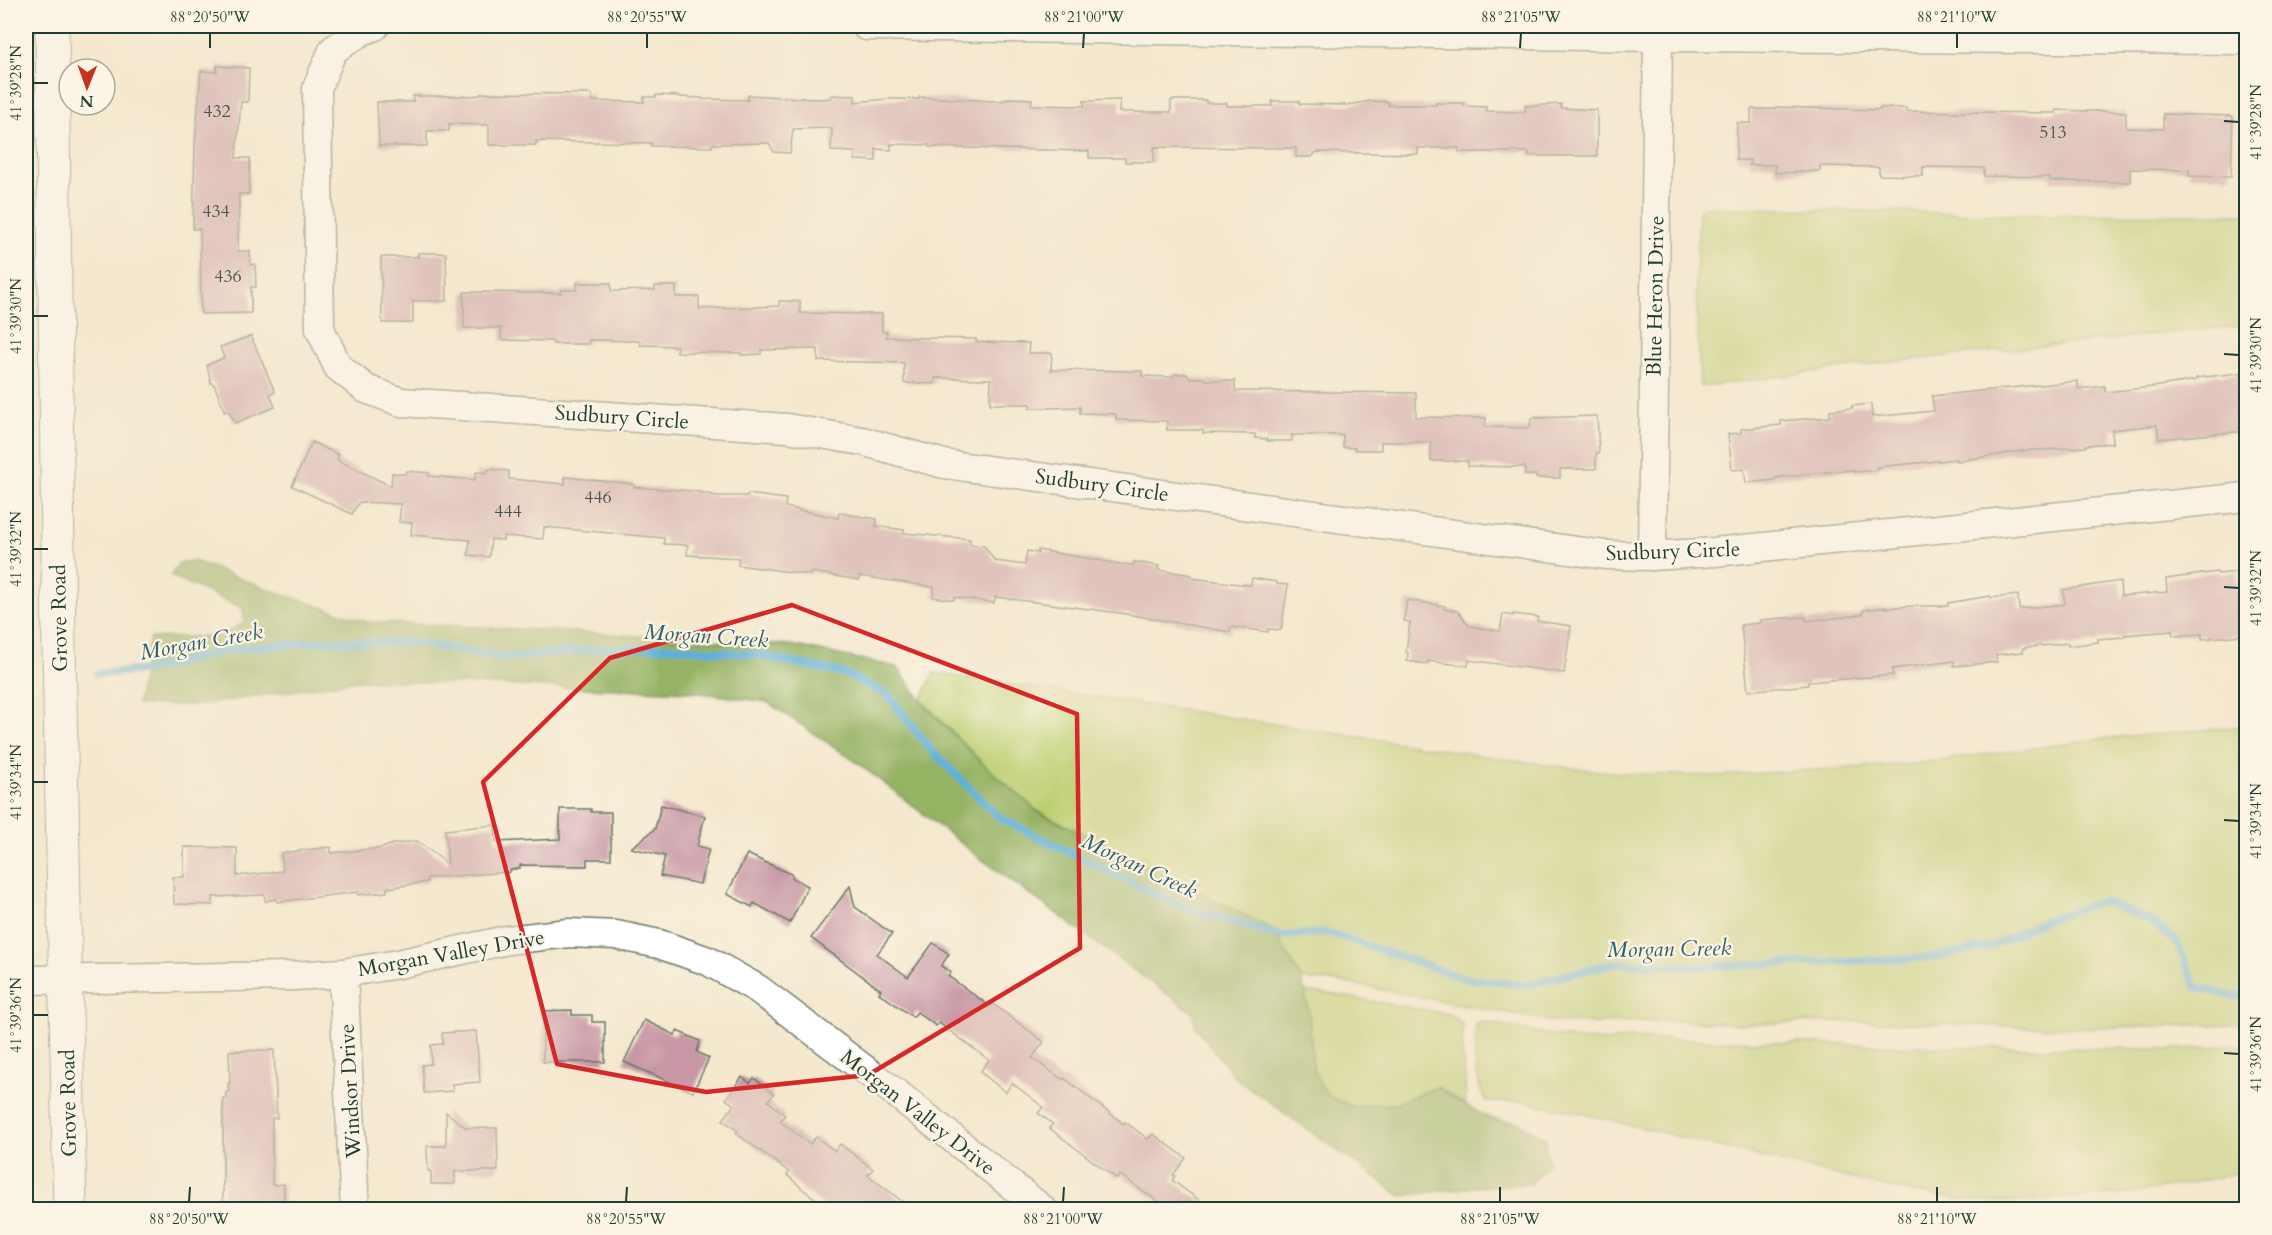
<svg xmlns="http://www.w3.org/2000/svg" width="2272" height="1235" font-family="Cardo,serif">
<rect width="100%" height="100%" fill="#fcf5e5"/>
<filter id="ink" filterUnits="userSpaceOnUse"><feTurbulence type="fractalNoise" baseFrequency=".0167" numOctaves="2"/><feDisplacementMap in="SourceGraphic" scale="12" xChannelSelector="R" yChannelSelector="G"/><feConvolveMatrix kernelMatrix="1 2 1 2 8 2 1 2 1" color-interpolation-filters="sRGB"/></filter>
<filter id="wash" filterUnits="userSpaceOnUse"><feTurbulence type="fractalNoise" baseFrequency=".008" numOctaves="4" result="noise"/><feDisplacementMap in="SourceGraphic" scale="24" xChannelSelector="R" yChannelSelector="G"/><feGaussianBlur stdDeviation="1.35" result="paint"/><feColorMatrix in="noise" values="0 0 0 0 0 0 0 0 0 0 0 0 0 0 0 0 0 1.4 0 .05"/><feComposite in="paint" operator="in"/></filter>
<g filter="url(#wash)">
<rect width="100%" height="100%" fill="#f4e8ce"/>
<g fill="#bdcf72" stroke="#6e8653" stroke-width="1.5">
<polygon points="1704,207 2028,215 2246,214 2246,325 1888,362 1700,387 1696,281 1699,209"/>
<polygon points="934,673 1553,766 1629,774 1714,776 1913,764 2109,738 2246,726 2246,1024 2065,1028 1855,1021 1740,1024 1674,1020 1598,1023 1557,1022 1341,982 1302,979 1271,929 1037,811 982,763 921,700"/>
<path d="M1305,992L1329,994L1448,1014L1458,1020L1463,1026C1459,1053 1468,1079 1465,1105L1438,1087L1394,1104L1351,1106L1330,1097L1322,1087L1313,1069L1309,1014Z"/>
<path d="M1482,1022C1527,1027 1584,1049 1628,1038L1935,1047L2183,1049L2246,1044V1170C2189,1186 2129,1194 2070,1198C2039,1201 2008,1203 1978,1201C1946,1198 1914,1192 1882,1186L1581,1113L1520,1101L1493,1102L1486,1100L1481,1092L1477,1073L1475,1058L1476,1025Z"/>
</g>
<polygon fill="#96b264" stroke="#5a784c" stroke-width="1.5" points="194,561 273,591 368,622 525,629 791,645 897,667 926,707 982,763 1037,811 1272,929 1302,979 1309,1014 1313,1069 1322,1087 1330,1097 1352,1106 1394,1104 1438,1087 1452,1098 1489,1118 1519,1123 1546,1139 1548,1164 1531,1184 1473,1187 1401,1196 1237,1079 1196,1028 1193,1013 980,858 859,764 767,702 695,692 359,680 201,705 137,705 150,638 220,636 244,623 243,608 171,576 179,563"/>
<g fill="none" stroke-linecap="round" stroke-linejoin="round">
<polyline stroke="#5dafd8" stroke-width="8" points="97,674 148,670 234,649 326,641 415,643 507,658 594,649 669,647 758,655 843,673 888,695 931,750 1000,818 1177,905 1282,936 1327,932 1464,978 1526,985 1614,963 1693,967 1928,958 1990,947 2046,920 2103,901 2149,920 2176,941 2196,987 2235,997 2246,994"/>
</g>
<g id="blocks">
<g fill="#c898a6">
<polygon points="217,66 249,68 248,102 241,102 236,158 250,158 249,194 239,194 238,251 250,251 250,265 255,264 256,287 251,287 251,313 201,314 200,229 193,229 195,144 201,71 217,72"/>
<polygon points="481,93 592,94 592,101 644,102 644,97 656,97 656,95 679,96 679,97 702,98 702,99 748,100 748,95 819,99 831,98 831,95 855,96 855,102 888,99 919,99 919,97 995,101 1007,100 1007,98 1032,99 1031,105 1084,106 1084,101 1120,100 1119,112 1171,112 1171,100 1206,100 1206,103 1227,103 1227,106 1272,106 1272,101 1299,101 1299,104 1348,105 1371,101 1388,102 1388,105 1436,105 1436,103 1464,103 1464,106 1486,107 1486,111 1525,112 1525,106 1561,104 1561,108 1597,110 1597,156 1529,156 1529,152 1459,152 1459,148 1418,148 1418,154 1316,152 1312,157 1296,157 1296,148 1154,147 1154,162 1125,162 1125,158 1089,158 1089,151 929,147 929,145 891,144 891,150 876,149 876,161 855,160 855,152 831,151 832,128 793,129 790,153 774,152 769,143 712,144 712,147 651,146 651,143 536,141 536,145 489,145 489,125 449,124 449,131 427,131 427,146 379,146 377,102 413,102 413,96 468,96 480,95"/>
<polygon points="1776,107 1880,110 1880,108 1906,108 1906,111 1956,112 2056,113 2056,110 2126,112 2126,128 2163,129 2163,114 2233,116 2231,177 2189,176 2189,170 2130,169 2130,182 2050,181 2050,177 1984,176 1984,168 1923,167 1923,176 1879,175 1879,167 1820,166 1820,171 1775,173 1775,165 1749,165 1750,160 1736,160 1737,123 1751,123 1751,109 1776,109"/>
<polygon points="418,253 446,253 447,301 413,301 413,323 382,323 381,257 418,257"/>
<polygon points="577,283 611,283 611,291 655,290 655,286 676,286 676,297 699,297 699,309 779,306 779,301 800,301 800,313 882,314 882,332 887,332 886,337 976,339 976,342 1029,343 1028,353 1052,353 1051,370 1142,371 1142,376 1172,377 1174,374 1187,374 1190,378 1203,378 1206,380 1235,381 1235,391 1416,393 1416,417 1486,418 1485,427 1530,428 1531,418 1597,416 1599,453 1596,453 1596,469 1560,469 1560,478 1536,478 1536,475 1525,475 1525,467 1468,466 1468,461 1431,461 1431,442 1381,442 1381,450 1355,450 1355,448 1343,447 1343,435 1292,435 1292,441 1267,441 1267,439 1255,438 1255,434 1203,433 1203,430 1167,430 1167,421 1116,420 1116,414 1080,413 1080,407 1044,408 1030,408 1030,404 990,404 991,379 935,378 935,384 904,383 904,363 818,361 818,349 761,350 761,354 741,355 741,353 677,352 677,346 640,345 640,341 589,340 589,344 553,344 553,341 501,340 501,328 464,328 464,292 561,293 561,290 577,290"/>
<polygon points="251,336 275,392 270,394 275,407 235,423 228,410 225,412 214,384 211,383 207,365 224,358 220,347"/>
<polygon points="2247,372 2247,431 2159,439 2157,425 2112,430 2113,443 2086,445 2086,447 2023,451 1957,461 1957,459 1877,467 1878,470 1867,471 1854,472 1854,470 1802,474 1803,475 1775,478 1775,480 1746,483 1744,469 1732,470 1728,434 1741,433 1741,429 1781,425 1781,421 1830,417 1830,410 1852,408 1852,406 1871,404 1872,417 1934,411 1932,396 2078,381 2078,389 2105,386 2105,392 2153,387 2196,380 2196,378"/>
<polygon points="312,442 339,455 337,460 391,486 392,473 406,474 406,471 429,473 429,476 475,480 476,472 487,473 488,469 509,471 509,479 565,484 565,477 634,484 634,487 694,491 717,496 747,496 748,494 786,499 785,507 838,518 839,513 877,519 876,526 904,530 904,533 970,539 970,545 984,546 995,561 1025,565 1027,551 1038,553 1038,550 1120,564 1134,565 1134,562 1159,566 1158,570 1192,575 1192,578 1239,584 1251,585 1252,578 1277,582 1277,584 1288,585 1281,630 1268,629 1268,632 1231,627 1230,632 1120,613 995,597 994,603 954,597 954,600 933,597 934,587 859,576 859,580 812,572 811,575 738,565 739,558 687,555 688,545 664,544 664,538 544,527 543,539 503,536 503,540 491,539 489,557 468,555 470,540 411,535 412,523 399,522 401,504 359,502 352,514 292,486"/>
<polygon points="2217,572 2218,574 2236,572 2242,635 2202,639 2202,634 2173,636 2172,631 2124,635 2124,637 2098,639 2098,642 2068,646 2068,643 2023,648 2023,652 1996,655 1997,662 1954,666 1954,661 1892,669 1893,675 1808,682 1808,685 1748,691 1741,625 1760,623 1760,620 1783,618 1806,617 1806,621 1845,617 1863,614 1863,610 1887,607 1887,608 1911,606 1948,606 1948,603 1990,596 1991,598 2018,595 2019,609 2065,604 2063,590 2120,581 2121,596 2167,592 2166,579"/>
<polygon points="1407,600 1445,606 1444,609 1458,611 1469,626 1500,631 1503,614 1513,616 1513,614 1538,617 1537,621 1571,626 1564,673 1469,660 1468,666 1428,661 1427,664 1407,661 1408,653 1406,652 1410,622 1404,621"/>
<polygon points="661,805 705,816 697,846 709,849 700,884 660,876 665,856 631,848 655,829"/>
<polygon points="560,809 591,809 591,812 611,812 611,859 587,859 587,866 520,865 520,868 510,870 510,872 427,878 427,882 387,888 387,892 358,895 358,892 277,902 277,899 265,901 265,895 213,897 213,905 174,904 173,877 184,877 184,847 237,848 237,876 283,871 281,853 331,847 331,853 382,848 393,844 417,841 448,864 445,830 495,825 496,842 560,839"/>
<polygon points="747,854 791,874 793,878 808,886 790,923 754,903 752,907 727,894"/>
<polygon points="850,886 855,907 892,934 877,954 908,977 933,943 949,954 941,966 951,972 948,976 991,1007 993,1004 1044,1042 1032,1058 1063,1080 1064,1078 1124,1124 1125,1122 1148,1139 1153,1134 1186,1158 1173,1175 1175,1176 1172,1180 1211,1209 1169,1209 1120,1175 1117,1179 1049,1128 1053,1124 1038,1113 1043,1107 1012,1083 1006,1092 980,1072 989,1060 939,1023 936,1026 917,1012 913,1017 879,993 881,990 811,938"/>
<polygon points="572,1010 572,1015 592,1015 592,1022 605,1022 605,1062 543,1062 543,1011"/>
<polygon points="644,1020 675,1035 677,1031 700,1041 697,1052 709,1058 693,1092 624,1062"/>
<polygon points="476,1031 480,1082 452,1084 453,1091 424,1093 422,1065 431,1064 431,1045 443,1044 442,1033"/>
<polygon points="274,1050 277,1118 272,1118 272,1185 284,1184 284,1209 223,1209 223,1098 226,1098 226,1092 229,1092 228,1083 230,1083 229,1051"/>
<polygon points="742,1077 750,1083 754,1078 774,1094 768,1101 785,1115 780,1121 810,1144 816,1137 835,1151 840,1144 873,1169 868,1175 912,1209 829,1209 804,1190 787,1175 789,1172 736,1133 738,1131 723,1120 734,1105 726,1099"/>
<polygon points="446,1112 466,1128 497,1128 498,1171 455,1171 455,1184 431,1184 431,1171 428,1171 427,1146 446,1146"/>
</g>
</g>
</g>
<g filter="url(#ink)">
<use href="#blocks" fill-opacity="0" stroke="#6a796a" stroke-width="1.5"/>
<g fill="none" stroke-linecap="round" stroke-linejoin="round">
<defs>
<g id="minor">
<polyline points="375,26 362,31 333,50 317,88 320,329 338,367 366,389 401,402 787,428 862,441 944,464 1606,555 1652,556 1715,552 2246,497"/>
<polyline points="866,26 1658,37 2246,40"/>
<polyline points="1652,556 1658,37 1664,26"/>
<polyline points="343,973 355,1210"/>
<polyline points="26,980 294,976 343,973 398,964 507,940 569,933 616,935 659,944 708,961 758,989 897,1094 1043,1210"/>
</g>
<polyline id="tertiary" points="52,26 59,649 70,1210"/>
</defs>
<use href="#minor" stroke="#6a796a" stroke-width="31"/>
<use href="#tertiary" stroke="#6a796a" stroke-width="35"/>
<use href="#minor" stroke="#fff" stroke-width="28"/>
<use href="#tertiary" stroke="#fff" stroke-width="33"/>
</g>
</g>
<path d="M0 0H2272V1235H0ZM792,605L1077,714L1080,948L868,1075L706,1092L557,1064L483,782L610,658Z" fill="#f4e8ce" fill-opacity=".55" fill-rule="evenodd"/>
<path fill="none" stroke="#d62828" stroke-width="4.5" stroke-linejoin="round" d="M792,605L1077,714L1080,948L868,1075L706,1092L557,1064L483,782L610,658Z"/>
<path fill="none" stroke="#1f3d34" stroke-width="2" d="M210,48V33M647,48V33M1083,48L1084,33M1520,48L1521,33M1957,48V33M33,83H48M2224,121L2239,122M33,316H48M2224,354L2239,355M33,549H48M2224,587L2239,588M33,782H48M2224,820L2239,821M33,1015H48M2224,1053L2239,1054M189,1202L190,1187M626,1202L627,1187M1063,1202L1064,1187M1500,1202V1187M1937,1202V1187"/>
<g text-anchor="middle" stroke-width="4.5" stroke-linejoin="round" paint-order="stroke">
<g font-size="18" fill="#495450">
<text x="217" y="117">432</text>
<text x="2053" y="138">513</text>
<text x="216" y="217">434</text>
<text x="228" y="282">436</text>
<text x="598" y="503">446</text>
<text x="508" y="517">444</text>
</g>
<g font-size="21" fill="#1f3d34" stroke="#fcf5e5">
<text transform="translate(1655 296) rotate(-89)" y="7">Blue Heron Drive</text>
<text transform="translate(622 417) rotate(4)" y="7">Sudbury Circle</text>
<text transform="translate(1102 485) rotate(8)" y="7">Sudbury Circle</text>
<text transform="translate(1673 551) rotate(-2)" y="7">Sudbury Circle</text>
<text transform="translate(59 618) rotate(-91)" y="7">Grove Road</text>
<text transform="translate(451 953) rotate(-10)" y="7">Morgan Valley Drive</text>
<text transform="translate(350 1091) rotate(-93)" y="7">Windsor Drive</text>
<text transform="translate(68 1103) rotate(-91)" y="7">Grove Road</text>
<text transform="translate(918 1112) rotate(38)" y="7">Morgan Valley Drive</text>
</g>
<g font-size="22" font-style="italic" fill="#325f65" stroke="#fcf5e5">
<text transform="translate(706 635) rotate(4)" y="8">Morgan Creek</text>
<text transform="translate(201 641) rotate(-10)" y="8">Morgan Creek</text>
<text transform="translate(1140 865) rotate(25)" y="8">Morgan Creek</text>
<text transform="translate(1669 948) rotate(-1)" y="8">Morgan Creek</text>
</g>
</g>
<rect width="2272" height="1235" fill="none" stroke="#fcf5e5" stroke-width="66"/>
<g transform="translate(87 87) rotate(181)"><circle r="28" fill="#fcf5e5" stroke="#a4ab9e" stroke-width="1.5"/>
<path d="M0-4.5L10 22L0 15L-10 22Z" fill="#c8321e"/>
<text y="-9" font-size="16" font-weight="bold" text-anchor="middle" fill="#1f3d34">N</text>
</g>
<rect x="33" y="33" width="2206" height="1169" fill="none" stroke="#1f3d34" stroke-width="2"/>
<g font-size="15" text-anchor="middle" fill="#1f3d34">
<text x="210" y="22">88°20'50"W</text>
<text x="647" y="22">88°20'55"W</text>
<text x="1084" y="22">88°21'00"W</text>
<text x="1521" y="22">88°21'05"W</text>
<text x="1957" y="22">88°21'10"W</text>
<text transform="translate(16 83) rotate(-90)" y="5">41°39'28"N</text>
<text transform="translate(2256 122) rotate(-90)" y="5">41°39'28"N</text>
<text transform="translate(16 316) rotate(-90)" y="5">41°39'30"N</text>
<text transform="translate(2256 355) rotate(-90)" y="5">41°39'30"N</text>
<text transform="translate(16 549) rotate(-90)" y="5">41°39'32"N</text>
<text transform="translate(2256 588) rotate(-90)" y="5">41°39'32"N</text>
<text transform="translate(16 782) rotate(-90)" y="5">41°39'34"N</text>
<text transform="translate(2256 821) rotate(-90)" y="5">41°39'34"N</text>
<text transform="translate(16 1015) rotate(-90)" y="5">41°39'36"N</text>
<text transform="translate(2256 1054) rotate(-90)" y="5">41°39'36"N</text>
<text x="189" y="1224">88°20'50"W</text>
<text x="626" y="1224">88°20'55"W</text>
<text x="1063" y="1224">88°21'00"W</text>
<text x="1500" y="1224">88°21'05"W</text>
<text x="1937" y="1224">88°21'10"W</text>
</g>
</svg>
